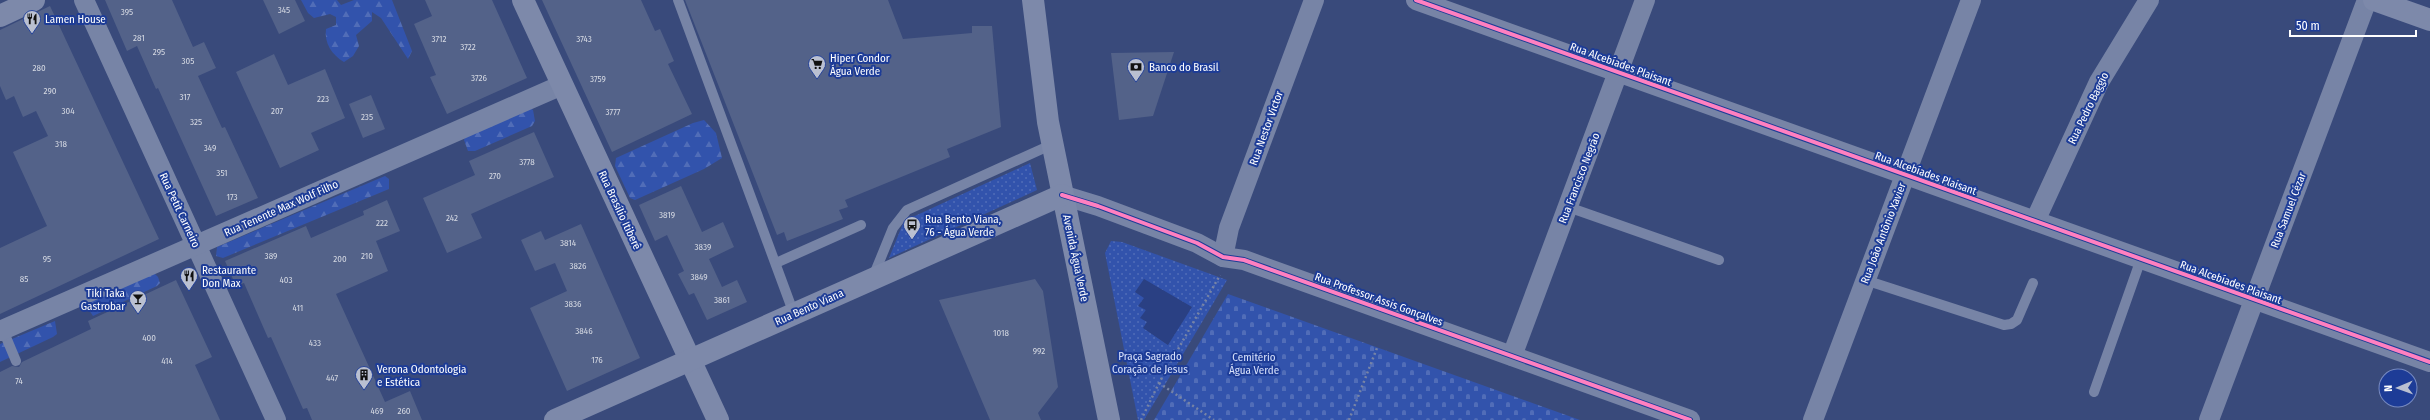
<svg xmlns="http://www.w3.org/2000/svg" width="2430" height="420" font-family="'Fira Sans Condensed',sans-serif">
<defs>
<pattern id="grass-dots" width="8" height="8" patternUnits="userSpaceOnUse"><rect width="8" height="8" fill="#3253ac"/><path d="M2 2h.1M6 6h.1" fill="none" stroke="#516db8" stroke-width="1.8" stroke-linecap="round"/></pattern>
<pattern id="forest-firs" width="22" height="20" patternUnits="userSpaceOnUse"><rect width="22" height="20" fill="#3253ac"/><path d="M5 1l3.5 6h-7zM16 11l3.5 6h-7z" fill="#516db8"/></pattern>
<pattern id="cemetery-stones" width="16" height="16" patternUnits="userSpaceOnUse"><rect width="16" height="16" fill="#3253ac"/><path d="M2 7V4a2 2 0 0 1 4 0v3zM10 15v-3a2 2 0 0 1 4 0v3z" fill="#516db8"/></pattern>
</defs>
<rect width="100%" height="100%" fill="#394a7b"/>
<g fill="url(#grass-dots)" fill-rule="evenodd">
<polygon points="1030,163 1037,190 889,258 904,221"/>
<path d="M1111,241L1122,242L1227,280L1144,420H1138L1105,253ZM1144,297L1168,345L1144,328L1147,322Z"/>
</g>
<g fill="url(#forest-firs)">
<path d="M301,0H337L341,5L354,0H392L412,51L408,59L381,18L372,12V21L356,35L359,46L353,56L344,62C332,55 324,43 326,29L336,25V17L330,14L314,18L308,13Z"/>
<polygon points="529,107 533,110 535,121 532,126 475,151 468,151 464,140 466,135"/>
<polygon points="704,120 716,133 722,158 704,169 635,200 630,198 615,166 616,158 693,123"/>
<polygon points="385,176 389,179 389,189 223,258 216,256 217,247"/>
<polygon points="153,272 158,277 160,283 157,286 93,316 87,307 88,301"/>
<polygon points="55,321 57,334 53,337 0,362 0,344"/>
</g>
<polygon fill="url(#cemetery-stones)" points="1228,294 1580,420 1154,420"/>
<polygon fill="#2a4083" points="1144,279 1192,307 1168,345 1143,328 1147,322 1140,318 1146,310 1138,306 1144,298 1135,292"/>
<g fill="#536289">
<polygon points="105,0 172,0 193,47 204,42 216,68 198,76 222,128 225,127 258,198 216,216 158,88 156,89 137,46 127,51"/>
<polygon points="263,0 295,0 305,21 279,34"/>
<polygon points="425,0 492,0 527,78 447,114 430,77 436,75 414,24 432,16"/>
<polygon points="542,0 641,0 655,31 660,29 674,61 668,64 692,114 612,152"/>
<polygon points="685,0 888,0 903,39 972,33 972,26 992,26 1001,127 947,149 950,157 845,200 848,207 839,210 843,219 787,241 784,232 777,235"/>
<polygon points="50,6 159,239 0,314 0,248 47,226 13,152 48,136 36,111 23,117 14,96 6,100 0,86 0,30"/>
<polygon points="1174,52 1153,116 1119,120 1111,53"/>
<polygon points="274,54 288,85 325,69 345,118 311,133 319,150 280,168 236,72"/>
<polygon points="371,95 385,129 363,138 349,104"/>
<polygon points="534,132 554,177 471,214 482,238 447,253 423,198 475,175 469,161"/>
<polygon points="681,186 702,232 723,222 734,247 709,259 722,287 737,280 747,302 707,320 694,293 689,295 678,274 684,271 667,235 655,241 639,205"/>
<polygon points="387,200 400,231 376,241 388,271 336,294 385,402 410,391 422,420 312,420 307,408 303,409 271,337 268,338 244,283 236,286 225,261 306,226 311,238 364,215 363,211"/>
<polygon points="581,224 640,358 567,391 530,308 567,291 555,263 535,271 521,240 541,231 545,240"/>
<polygon points="1035,279 1043,291 1058,387 1038,413 1041,420 990,420 939,300"/>
<polygon points="176,280 212,357 195,365 220,420 0,420 0,372 12,366 19,367 22,362 91,329 88,321"/>
</g>
<g fill="none" stroke-linecap="round" stroke-linejoin="round">
<g stroke="#7784a6" stroke-width="2.5" stroke-dasharray="2 3" stroke-linecap="butt">
<polyline points="1159,383 1214,420"/>
<polyline points="1141,420 1159,383 1220,275"/>
<polyline points="1349,420 1377,348"/>
</g>
<g stroke="#7784a6" stroke-width="10">
<polyline points="678,0 794,314"/>
<polyline points="1568,207 1719,260"/>
<polyline points="776,263 861,225"/>
<polyline points="873,277 893,228 907,210 1053,144"/>
<polyline points="1865,280 2004,325 2011,324 2017,320 2033,283"/>
<polyline points="3,330 16,361"/>
<polyline points="2094,392 2141,259"/>
</g>
<g stroke="#7784a6" stroke-width="20">
<polyline points="84,0 276,420"/>
<polyline points="1416,0 2430,362"/>
<polyline points="1062,195 1098,206 1197,243 1223,257 1244,260 1690,420"/>
<polyline points="2035,221 2099,82 2149,0"/>
<polyline points="1223,257 1229,228 1314,0"/>
<polyline points="0,331 562,85"/>
<polyline points="1512,356 1645,0"/>
<polyline points="1813,420 1971,0"/>
<polyline points="2209,420 2367,0"/>
</g>
<g stroke="#7d89aa" stroke-width="22">
<polyline points="523,0 718,420"/>
<polyline points="1033,0 1048,122 1109,420"/>
<polyline points="2374,0 2430,20"/>
<polyline points="0,16 34,0"/>
<polyline points="555,420 1062,195"/>
</g>
<defs>
<g id="cycleway">
<polyline points="1416,0 2430,362"/>
<polyline points="1062,195 1098,206 1197,243 1223,257 1244,260 1690,420"/>
</g>
</defs>
<use href="#cycleway" stroke="#1d3c97" stroke-width="6"/>
<use href="#cycleway" stroke="#ff80c0" stroke-width="4"/>
</g>
<defs>
<symbol id="restaurant-pin" viewBox="-11 -11 22 30"><path d="M0 17L-7.5 6A9.5 9.5 0 1 1 7.5 6Z" fill="#bac0d1" stroke="#1d3c97"/><path d="M-5-6h1v4h1v-4h1v4h1v-4h1v5L-1.5 .5V6h-2V.5L-5-1ZM5-6V6H3V1.5H1.5Q1.5-4 5-6Z" fill="#111"/></symbol>
<symbol id="supermarket-pin" viewBox="-11 -11 22 30"><path d="M0 17L-7.5 6A9.5 9.5 0 1 1 7.5 6Z" fill="#bac0d1" stroke="#1d3c97"/><path d="M-6-5.5h2.5l.6 2H6L4.5 2H-2.5L-4.4-4H-6ZM-1.5 3.2a1.3 1.3 0 1 0 .1 0ZM3 3.2a1.3 1.3 0 1 0 .1 0Z" fill="#111"/></symbol>
<symbol id="bank-pin" viewBox="-11 -11 22 30"><path d="M0 17L-7.5 6A9.5 9.5 0 1 1 7.5 6Z" fill="#bac0d1" stroke="#1d3c97"/><path d="M-6-4H6V4H-6ZM0-2.3a2.3 2.3 0 1 0 0 4.6a2.3 2.3 0 1 0 0-4.6Z" fill="#111"/></symbol>
<symbol id="bus-pin" viewBox="-11 -11 22 30"><path d="M0 17L-7.5 6A9.5 9.5 0 1 1 7.5 6Z" fill="#bac0d1" stroke="#1d3c97"/><path d="M-5-6H5V4H4V6H2V4H-2V6H-4V4H-5ZM-3.5-4V0h7V-4ZM-3.5 1.2v1.5H-2V1.2ZM2 1.2v1.5H3.5V1.2Z" fill="#111"/></symbol>
<symbol id="bar-pin" viewBox="-11 -11 22 30"><path d="M0 17L-7.5 6A9.5 9.5 0 1 1 7.5 6Z" fill="#bac0d1" stroke="#1d3c97"/><path d="M-6-5H6L.8 .8V4.5H3.5V6h-7V4.5H-.8V.8Z" fill="#111"/></symbol>
<symbol id="building-pin" viewBox="-11 -11 22 30"><path d="M0 17L-7.5 6A9.5 9.5 0 1 1 7.5 6Z" fill="#bac0d1" stroke="#1d3c97"/><path d="M-4-6H4V6H1V3H-1V6H-4ZM-2.5-4.3h1.7v1.8h-1.7ZM.8-4.3h1.7v1.8H.8ZM-2.5-1h1.7V.8h-1.7ZM.8-1h1.7V.8H.8Z" fill="#111"/></symbol>
</defs>
<g fill-rule="evenodd">
<use href="#restaurant-pin" x="22" y="9" width="20" height="27"/>
<use href="#supermarket-pin" x="807" y="54" width="20" height="27"/>
<use href="#bank-pin" x="1126" y="57" width="20" height="27"/>
<use href="#bus-pin" x="902" y="215" width="20" height="27"/>
<use href="#restaurant-pin" x="179" y="266" width="20" height="27"/>
<use href="#bar-pin" x="128" y="289" width="20" height="27"/>
<use href="#building-pin" x="354" y="365" width="20" height="27"/>
</g>
<g text-anchor="middle" stroke-width="4" stroke-linejoin="round" paint-order="stroke">
<g font-size="9" fill="#d4d8e2">
<text x="284" y="13">345</text>
<text x="127" y="15">395</text>
<text x="139" y="41">281</text>
<text x="439" y="42">3712</text>
<text x="584" y="42">3743</text>
<text x="468" y="50">3722</text>
<text x="159" y="55">295</text>
<text x="188" y="64">305</text>
<text x="39" y="71">280</text>
<text x="479" y="81">3726</text>
<text x="598" y="82">3759</text>
<text x="50" y="94">290</text>
<text x="185" y="100">317</text>
<text x="323" y="102">223</text>
<text x="68" y="114">304</text>
<text x="277" y="114">207</text>
<text x="613" y="115">3777</text>
<text x="367" y="120">235</text>
<text x="196" y="125">325</text>
<text x="61" y="147">318</text>
<text x="210" y="151">349</text>
<text x="527" y="165">3778</text>
<text x="222" y="176">351</text>
<text x="495" y="179">270</text>
<text x="232" y="200">173</text>
<text x="667" y="218">3819</text>
<text x="452" y="221">242</text>
<text x="382" y="226">222</text>
<text x="568" y="246">3814</text>
<text x="703" y="250">3839</text>
<text x="271" y="259">389</text>
<text x="367" y="259">210</text>
<text x="47" y="262">95</text>
<text x="340" y="262">200</text>
<text x="578" y="269">3826</text>
<text x="699" y="280">3849</text>
<text x="24" y="282">85</text>
<text x="286" y="283">403</text>
<text x="722" y="303">3861</text>
<text x="573" y="307">3836</text>
<text x="298" y="311">411</text>
<text x="584" y="334">3846</text>
<text x="1001" y="336">1018</text>
<text x="149" y="341">400</text>
<text x="315" y="346">433</text>
<text x="1039" y="354">992</text>
<text x="597" y="363">176</text>
<text x="167" y="364">414</text>
<text x="332" y="381">447</text>
<text x="19" y="384">74</text>
<text x="377" y="414">469</text>
<text x="404" y="414">260</text>
</g>
<g font-size="11" fill="#fff" stroke="#1d3c97" text-anchor="start">
<text x="45" y="23">Lamen House</text>
<text x="830" y="62">Hiper Condor<tspan x="830" dy="13">Água Verde</tspan></text>
<text x="1149" y="71">Banco do Brasil</text>
<text x="925" y="223">Rua Bento Viana,<tspan x="925" dy="13">76 - Água Verde</tspan></text>
<text x="202" y="274">Restaurante<tspan x="202" dy="13">Don Max</tspan></text>
<text x="125" y="297" text-anchor="end">Tiki Taka<tspan x="125" dy="13">Gastrobar</tspan></text>
<text x="377" y="373">Verona Odontologia<tspan x="377" dy="13">e Estética</tspan></text>
</g>
<g font-size="11" fill="#fff" stroke="#1d3c97">
<text transform="translate(1621 64) rotate(20)" y="4">Rua Alcebíades Plaisant</text>
<text transform="translate(2088 108) rotate(-64)" y="4">Rua Pedro Baggio</text>
<text transform="translate(1266 128) rotate(-70)" y="4">Rua Nestor Victor</text>
<text transform="translate(1926 173) rotate(20)" y="4">Rua Alcebíades Plaisant</text>
<text transform="translate(1579 178) rotate(-69)" y="4">Rua Francisco Negrão</text>
<text transform="translate(281 208) rotate(-24)" y="4">Rua Tenente Max Wolf Filho</text>
<text transform="translate(180 210) rotate(65)" y="4">Rua Petit Carneiro</text>
<text transform="translate(620 210) rotate(65)" y="4">Rua Brasílio Itiberê</text>
<text transform="translate(2288 210) rotate(-69)" y="4">Rua Samuel Cézar</text>
<text transform="translate(1883 233) rotate(-69)" y="4">Rua João Antônio Xavier</text>
<text transform="translate(1076 258) rotate(78)" y="4">Avenida Água Verde</text>
<text transform="translate(2231 282) rotate(20)" y="4">Rua Alcebíades Plaisant</text>
<text transform="translate(1379 299) rotate(20)" y="4">Rua Professor Assis Gonçalves</text>
<text transform="translate(809 307) rotate(-24)" y="4">Rua Bento Viana</text>
</g>
<g font-size="11" fill="#d8e1fb" stroke="#1d3c97">
<text x="1150" y="360">Praça Sagrado<tspan x="1150" dy="13">Coração de Jesus</tspan></text>
<text x="1254" y="361">Cemitério<tspan x="1254" dy="13">Água Verde</tspan></text>
</g>
</g>
<g transform="translate(2398 388) rotate(268)"><circle r="19" fill="#1d3c97" stroke="#778ac1"/>
<path d="M0-3L7 15L0 10L-7 15Z" fill="#bac0d1"/>
<text y="-6" font-size="11" font-weight="bold" text-anchor="middle" fill="#ffffff">N</text>
</g>
<path d="M2290 30v6h126v-6" fill="none" stroke="#ffffff" stroke-width="2"/>
<text x="2296" y="30" font-size="12" fill="#ffffff" stroke="#1d3c97" stroke-width="3" paint-order="stroke">50 m</text>
</svg>
